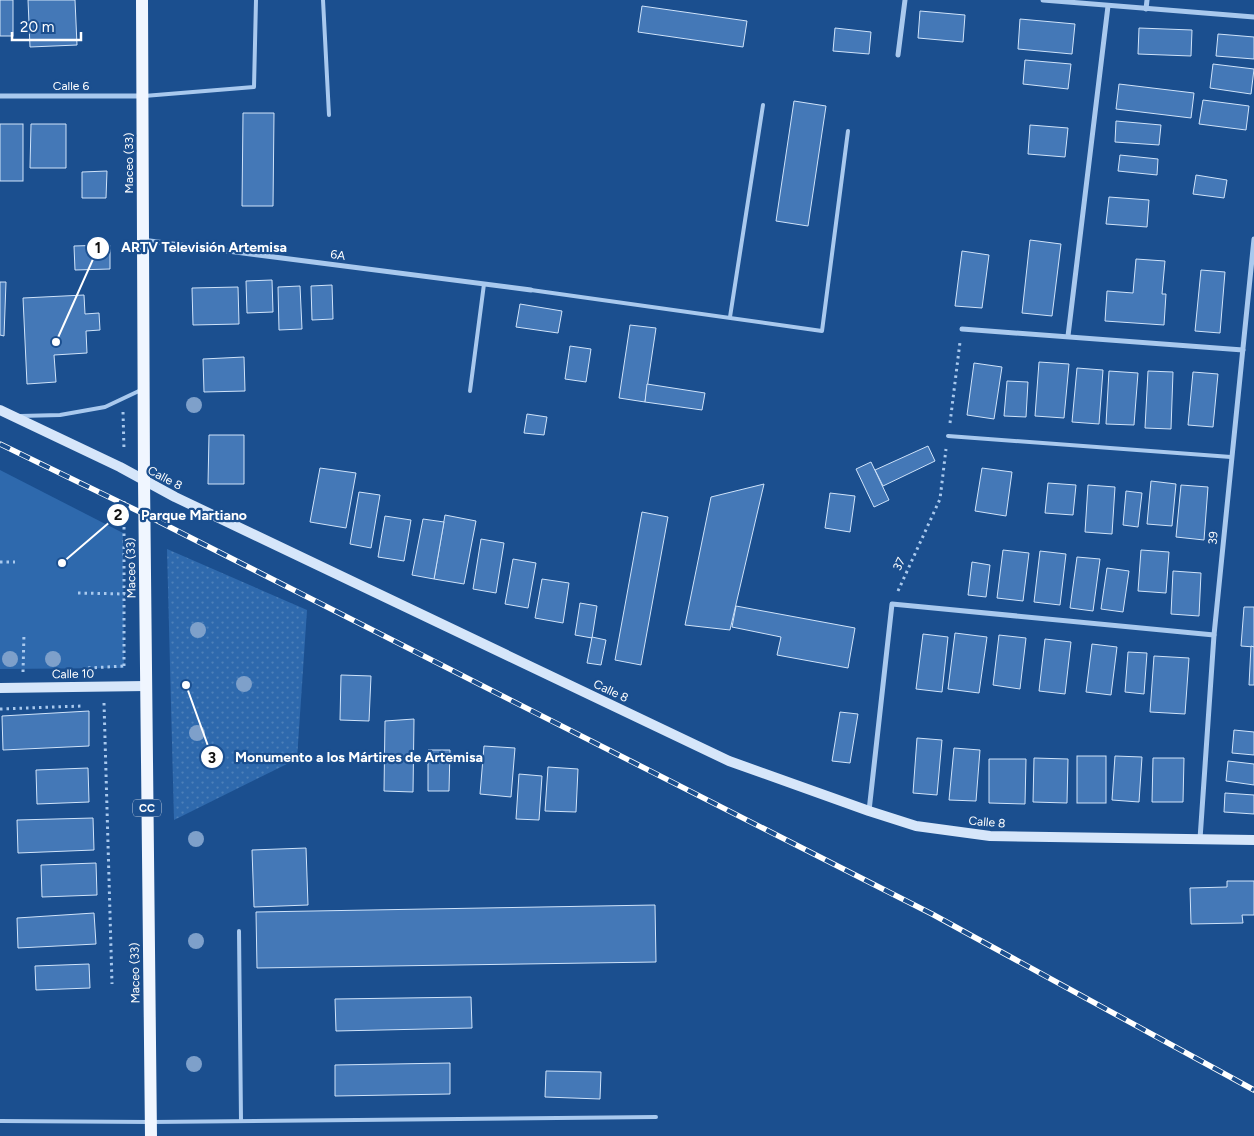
<svg xmlns="http://www.w3.org/2000/svg" width="1254" height="1136" font-family="Figtree,sans-serif">
<defs>
<pattern id="grass-dots" width="8" height="8" patternUnits="userSpaceOnUse" patternTransform="scale(1.25)"><rect width="8" height="8" fill="#2e69ad"/><path d="M2 2h.1M6 6h.1" fill="none" stroke="#4d80b9" stroke-width="1.8" stroke-linecap="round"/></pattern>
</defs>
<rect width="100%" height="100%" fill="#1b4f8f"/>
<polygon fill="url(#grass-dots)" points="167,549 307,610 297,759 174,820"/>
<polygon fill="#2e69ad" points="0,470 123,533 124,668 0,669"/>
<g fill="#4478b7" stroke="#cfe3fa">
<rect x="0" y="0" width="13" height="36"/>
<polygon points="28,0 75,0 77,45 30,47"/>
<polygon points="642,6 747,21 743,47 638,32"/>
<polygon points="920,11 965,15 963,42 918,38"/>
<polygon points="1020,19 1075,24 1072,54 1018,49"/>
<polygon points="835,28 871,32 869,54 833,51"/>
<polygon points="1139,28 1192,30 1191,56 1138,54"/>
<polygon points="1218,34 1254,37 1254,59 1216,56"/>
<polygon points="1025,60 1071,64 1068,89 1023,84"/>
<polygon points="1213,64 1254,69 1251,94 1210,88"/>
<polygon points="1119,84 1194,93 1191,118 1116,109"/>
<polygon points="1203,100 1249,106 1246,130 1199,124"/>
<polygon points="794,101 826,106 808,226 776,221"/>
<polygon points="243,113 274,113 273,206 242,206"/>
<polygon points="1116,121 1161,125 1159,145 1115,142"/>
<rect x="0" y="124" width="23" height="57"/>
<polygon points="31,124 66,124 66,168 30,168"/>
<polygon points="1030,125 1068,128 1065,157 1028,154"/>
<polygon points="1120,155 1158,159 1157,175 1118,171"/>
<polygon points="107,171 106,198 82,198 82,172"/>
<polygon points="1196,175 1227,180 1224,198 1193,194"/>
<polygon points="1109,197 1149,200 1147,227 1106,224"/>
<polygon points="1030,240 1061,244 1052,316 1022,313"/>
<polygon points="110,245 110,269 75,270 74,246"/>
<polygon points="962,251 989,255 982,308 955,306"/>
<polygon points="1136,259 1165,261 1162,294 1166,294 1164,325 1105,321 1107,291 1133,293"/>
<polygon points="1201,270 1225,272 1220,333 1195,331"/>
<polygon points="272,280 273,312 247,313 246,281"/>
<polygon points="0,282 6,282 4,336 0,335"/>
<polygon points="332,285 333,319 312,320 311,286"/>
<polygon points="300,286 302,329 279,330 278,287"/>
<polygon points="238,287 239,324 193,325 192,288"/>
<polygon points="84,295 85,314 99,313 100,330 86,331 87,353 54,355 56,382 27,384 23,298"/>
<polygon points="520,304 562,311 558,333 516,327"/>
<polygon points="630,325 656,328 645,402 619,398"/>
<polygon points="570,346 591,349 586,382 565,379"/>
<polygon points="244,357 245,391 204,392 203,359"/>
<polygon points="1039,362 1069,364 1064,418 1035,416"/>
<polygon points="974,363 1002,367 994,419 967,415"/>
<polygon points="1077,368 1103,370 1099,424 1072,422"/>
<polygon points="1109,371 1138,373 1134,425 1106,424"/>
<polygon points="1148,371 1173,372 1171,429 1145,428"/>
<polygon points="1193,372 1218,374 1213,427 1188,425"/>
<polygon points="1007,381 1028,382 1026,417 1004,416"/>
<polygon points="647,384 705,393 702,410 645,402"/>
<polygon points="527,414 547,417 544,435 524,433"/>
<polygon points="209,435 244,435 244,484 208,484"/>
<polygon points="928,446 935,461 883,486 875,470"/>
<polygon points="871,462 889,500 874,507 856,469"/>
<polygon points="320,468 356,473 346,528 310,522"/>
<polygon points="982,468 1012,472 1006,516 975,511"/>
<polygon points="1151,481 1176,484 1172,526 1147,524"/>
<polygon points="1048,483 1076,485 1073,515 1045,513"/>
<polygon points="764,484 730,630 685,625 711,497"/>
<polygon points="1088,485 1115,487 1112,534 1085,532"/>
<polygon points="1181,485 1208,487 1204,540 1176,537"/>
<polygon points="1126,491 1142,493 1138,527 1123,525"/>
<polygon points="359,492 380,495 371,548 350,544"/>
<polygon points="830,493 855,496 850,532 825,528"/>
<polygon points="642,512 668,517 641,665 615,660"/>
<polygon points="445,515 476,521 464,584 434,579"/>
<polygon points="385,516 411,520 404,561 378,557"/>
<polygon points="423,519 444,522 434,579 412,575"/>
<polygon points="481,539 504,543 496,593 473,589"/>
<polygon points="1003,550 1029,553 1023,601 997,598"/>
<polygon points="1141,550 1169,552 1166,593 1138,591"/>
<polygon points="1040,551 1066,554 1060,605 1034,602"/>
<polygon points="1077,557 1100,559 1093,611 1070,608"/>
<polygon points="513,559 536,563 528,608 505,604"/>
<polygon points="972,562 990,565 986,597 968,595"/>
<polygon points="1107,568 1129,571 1123,612 1101,609"/>
<polygon points="1173,571 1201,573 1199,616 1171,614"/>
<polygon points="542,579 569,583 563,623 535,618"/>
<polygon points="580,603 597,606 592,638 575,635"/>
<polygon points="736,606 855,628 848,668 777,655 781,637 732,627"/>
<polygon points="1244,607 1254,607 1254,647 1241,646"/>
<polygon points="955,633 987,637 979,693 948,689"/>
<polygon points="923,634 948,637 942,692 916,689"/>
<polygon points="999,635 1026,638 1020,689 993,685"/>
<polygon points="592,637 606,640 601,665 587,663"/>
<polygon points="1045,639 1071,642 1065,694 1039,691"/>
<polygon points="1092,644 1117,647 1111,695 1086,692"/>
<polygon points="1251,646 1254,647 1254,685 1249,685"/>
<polygon points="1128,652 1147,653 1144,694 1125,692"/>
<polygon points="1154,656 1189,658 1185,714 1150,712"/>
<polygon points="341,675 371,676 369,721 340,720"/>
<polygon points="89,711 89,746 3,750 2,716"/>
<polygon points="840,712 858,714 850,763 832,761"/>
<polygon points="414,719 413,792 384,791 385,721"/>
<polygon points="1234,730 1254,732 1254,755 1232,753"/>
<polygon points="917,738 942,740 937,795 913,793"/>
<polygon points="484,746 515,748 511,797 480,794"/>
<polygon points="954,748 980,750 976,801 949,800"/>
<polygon points="428,750 450,750 449,791 428,791"/>
<rect x="1077" y="756" width="29" height="47"/>
<polygon points="1115,756 1142,757 1139,802 1112,800"/>
<polygon points="1034,758 1068,759 1067,803 1033,802"/>
<polygon points="1153,758 1184,758 1183,802 1152,802"/>
<polygon points="989,759 1026,759 1025,804 989,803"/>
<polygon points="1228,761 1254,764 1254,785 1226,781"/>
<polygon points="548,767 578,769 576,812 545,811"/>
<polygon points="88,768 89,802 37,804 36,770"/>
<polygon points="519,774 542,776 539,820 516,819"/>
<polygon points="1225,793 1254,795 1254,814 1224,812"/>
<polygon points="93,818 94,850 18,853 17,820"/>
<polygon points="306,848 308,905 254,907 252,850"/>
<polygon points="96,863 97,895 42,897 41,865"/>
<polygon points="1227,881 1254,881 1254,915 1242,915 1243,923 1191,924 1190,888 1227,887"/>
<polygon points="655,905 656,962 257,968 256,912"/>
<polygon points="94,913 96,944 18,948 17,918"/>
<polygon points="89,964 90,988 36,990 35,966"/>
<polygon points="471,997 472,1028 336,1031 335,999"/>
<polygon points="450,1063 450,1094 335,1096 335,1065"/>
<polygon points="546,1071 601,1072 600,1099 545,1097"/>
</g>
<g fill="none" stroke-linecap="round" stroke-linejoin="round">
<g stroke="#a9c9ee" stroke-width="3" stroke-dasharray="2.5 4" stroke-linecap="butt">
<polyline points="123,412 124,450"/>
<polyline points="950,423 960,342"/>
<polyline points="0,562 15,562"/>
<polyline points="898,591 940,499 946,449"/>
<polyline points="78,593 125,594"/>
<polyline points="124,666 124,499"/>
<polyline points="88,668 124,666"/>
<polyline points="23,672 24,633"/>
<polyline points="104,703 112,984"/>
<polyline points="0,709 82,706"/>
</g>
<g stroke="#a9c9ee" stroke-width="4">
<polyline points="323,0 329,115"/>
<polyline points="144,96 254,87 256,0"/>
<polyline points="531,290 822,331 848,131"/>
<polyline points="730,317 763,105"/>
<polyline points="470,391 484,284"/>
<polyline points="20,416 60,415 105,407 141,390"/>
<polyline points="948,436 1231,457"/>
<polyline points="239,931 241,1120"/>
<polyline points="0,1121 151,1122 656,1117"/>
</g>
<g stroke="#a9c9ee" stroke-width="5">
<polyline points="1043,0 1254,17"/>
<polyline points="1146,9 1147,0"/>
<polyline points="898,55 905,0"/>
<polyline points="0,96 142,96"/>
<polyline points="142,240 531,290"/>
<polyline points="962,329 1243,350"/>
<polyline points="1068,336 1108,6"/>
<polyline points="869,811 892,604 1214,635"/>
<polyline points="1200,839 1214,635 1254,239"/>
</g>
<g stroke="#d6e6fa" stroke-width="10">
<polyline points="0,410 120,467 175,497 729,761 869,811 916,826 990,836 1254,840"/>
<polyline points="0,688 146,686"/>
</g>
<polyline stroke="#f0f6ff" stroke-width="12" points="142,0 144,480 151,1136"/>
<defs>
<polyline id="rail" points="0,444 144,514 932,914 1254,1090"/>
</defs>
<use href="#rail" stroke="#fff" stroke-width="5.5"/>
<use href="#rail" stroke="#1b4f8f" stroke-width="4" stroke-dasharray="11" stroke-linecap="butt"/>
</g>
<g fill="#7ea0ca">
<circle cx="194" cy="405" r="8"/>
<circle cx="198" cy="630" r="8"/>
<circle cx="10" cy="659" r="8"/>
<circle cx="53" cy="659" r="8"/>
<circle cx="244" cy="684" r="8"/>
<circle cx="197" cy="733" r="8"/>
<circle cx="196" cy="839" r="8"/>
<circle cx="196" cy="941" r="8"/>
<circle cx="194" cy="1064" r="8"/>
</g>
<g text-anchor="middle" stroke-width="4.5" stroke-linejoin="round" paint-order="stroke">
<rect fill="#1b4f8f" stroke="#bbcadd" stroke-width="1" x="133" y="799.5" width="28" height="17" rx="4"/>
<g font-size="11" font-weight="bold" fill="#fff">
<text x="147" y="812">CC</text>
</g>
<g font-size="12" fill="#fff" stroke="#1b4f8f">
<text x="71" y="90">Calle 6</text>
<text transform="translate(129 163) rotate(-90)" y="4">Maceo (33)</text>
<text transform="translate(338 255) rotate(7)" y="4">6A</text>
<text transform="translate(165 478) rotate(28)" y="4">Calle 8</text>
<text transform="translate(1213 538) rotate(-85)" y="4">39</text>
<text transform="translate(899 564) rotate(-65)" y="4">37</text>
<text transform="translate(131 568) rotate(-91)" y="4">Maceo (33)</text>
<text transform="translate(73 674) rotate(-1)" y="4">Calle 10</text>
<text transform="translate(611 691) rotate(25)" y="4">Calle 8</text>
<text transform="translate(987 822) rotate(5)" y="4">Calle 8</text>
<text transform="translate(135 973) rotate(-91)" y="4">Maceo (33)</text>
</g>
</g>
<path fill="none" stroke="#fff" stroke-width="2" d="M56 342L98 248M62 563L118 515M186 685L212 757"/>
<g fill="#fff" stroke="#1b4f8f" stroke-width="2">
<circle cx="56" cy="342" r="5"/>
<circle cx="62" cy="563" r="5"/>
<circle cx="186" cy="685" r="5"/>
<circle cx="98" cy="248" r="12"/>
<circle cx="118" cy="515" r="12"/>
<circle cx="212" cy="757" r="12"/>
</g>
<g font-size="15" text-anchor="middle" font-weight="bold" fill="#111">
<text x="98" y="253">1</text>
<text x="118" y="520">2</text>
<text x="212" y="763">3</text>
</g>
<g font-size="14" text-anchor="middle" font-weight="bold" fill="#fff" stroke="#1b4f8f" stroke-width="4.5" stroke-linejoin="round" paint-order="stroke">
<text x="204" y="252">ARTV Televisión Artemisa</text>
<text x="194" y="520">Parque Martiano</text>
<text x="359" y="762">Monumento a los Mártires de Artemisa</text>
</g>
<path d="M12 32v8h69v-8" fill="none" stroke="#ffffff" stroke-width="2.5"/>
<text x="20" y="32" font-size="15" fill="#ffffff" stroke="#1b4f8f" stroke-width="4" paint-order="stroke">20 m</text>
</svg>
